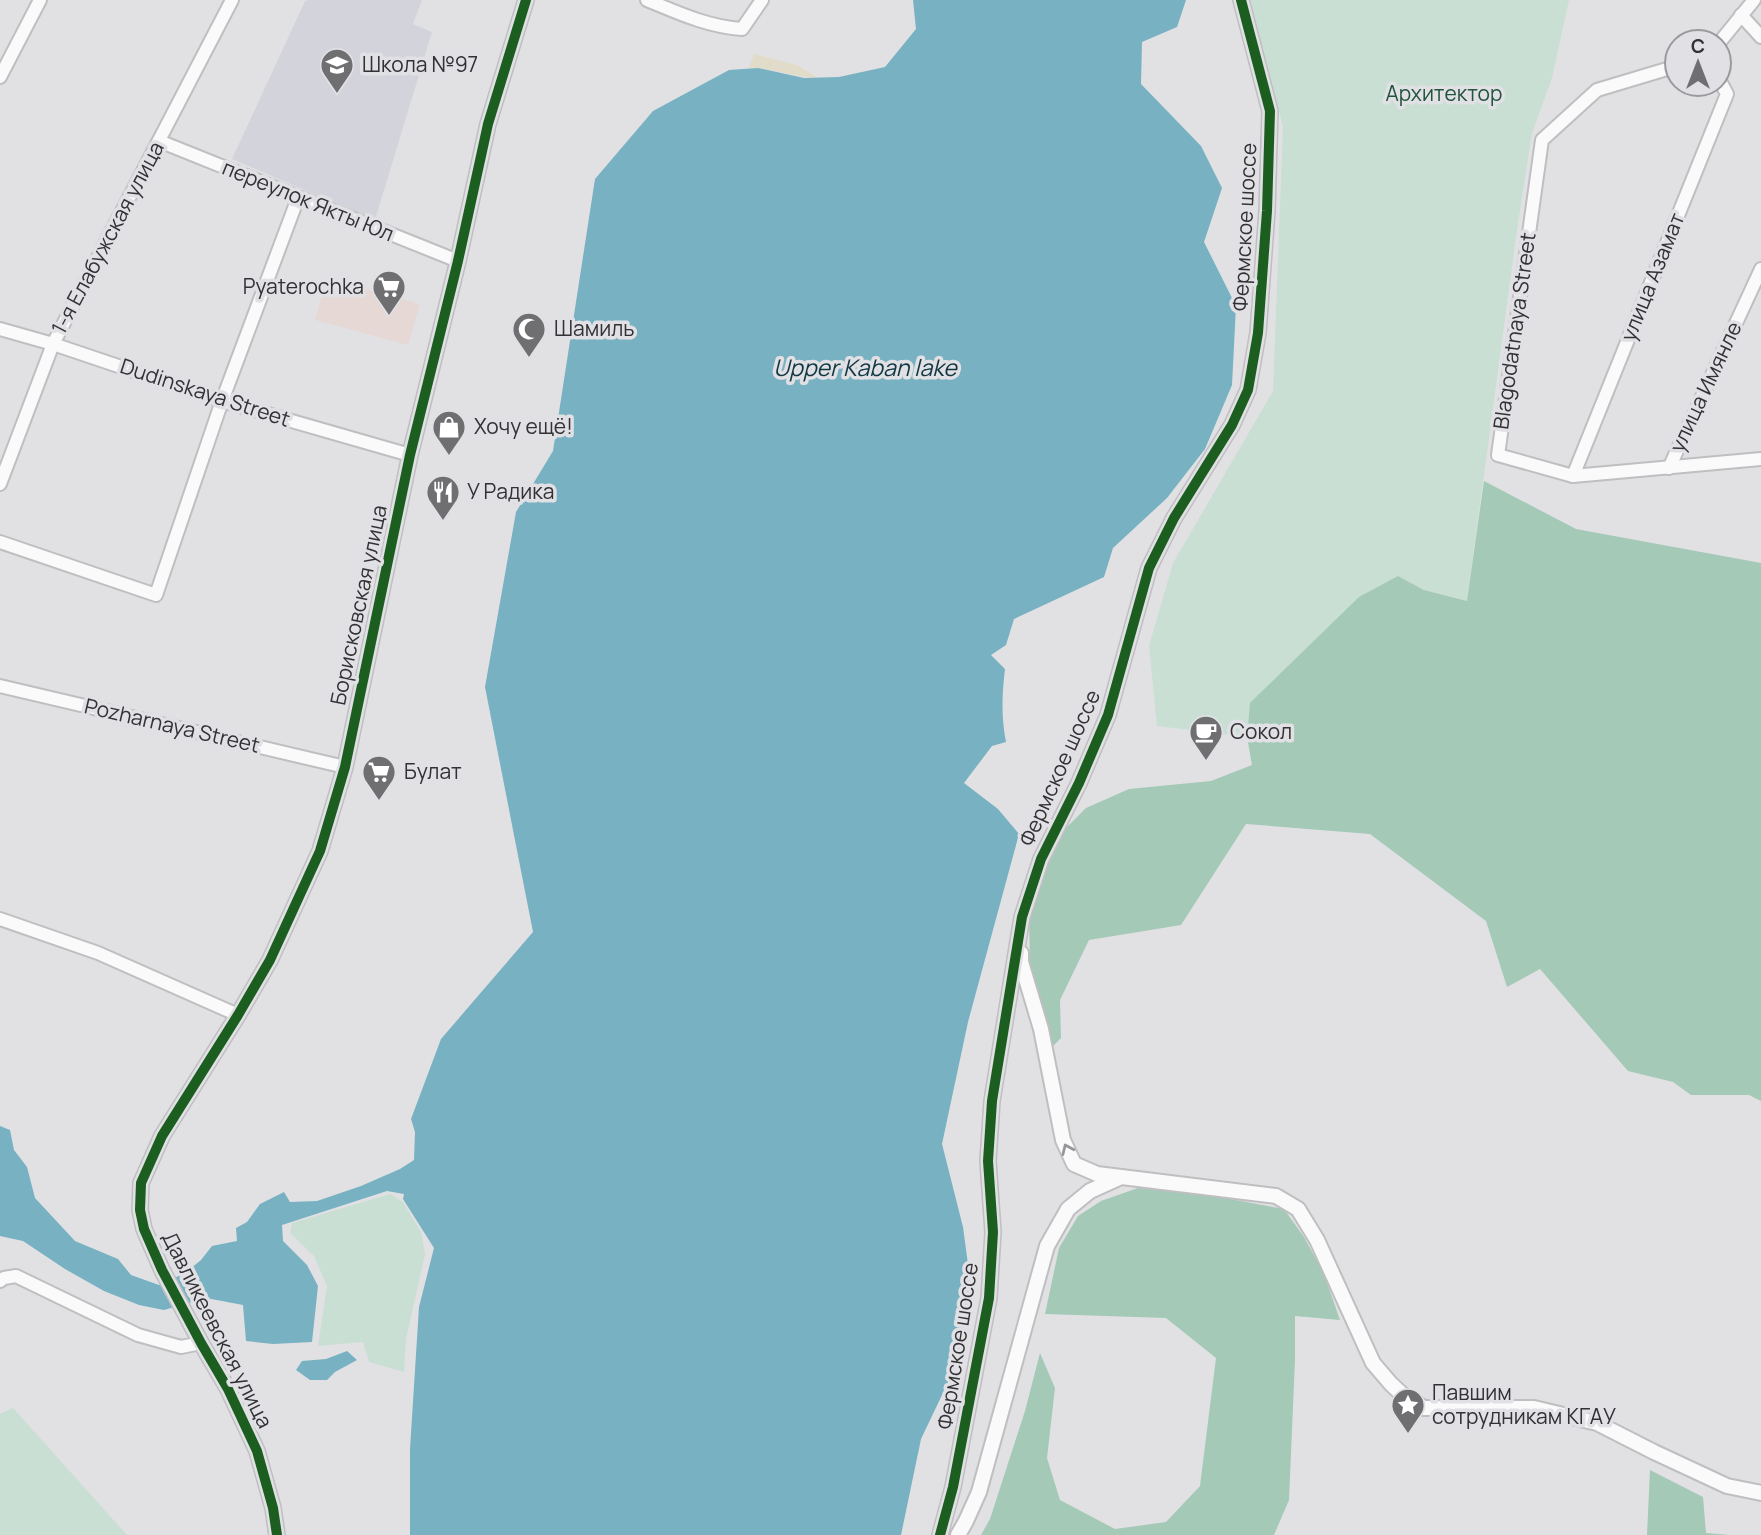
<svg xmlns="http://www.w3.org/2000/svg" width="1761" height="1535" font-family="Manrope,sans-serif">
<rect width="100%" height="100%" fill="#e1e1e4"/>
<polygon fill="#e6d8d5" points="327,279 420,304 408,345 315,320"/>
<polygon fill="#d3d4db" points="308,0 422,0 413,24 432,32 375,220 232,159 305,1"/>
<g fill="#c9dfd4">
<polygon points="1250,0 1569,0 1552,78 1532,133 1517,230 1467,601 1424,590 1398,576 1250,703 1247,737 1157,726 1149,646 1173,563 1273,391 1283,127"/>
<polygon points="390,1194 403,1202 421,1232 425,1254 406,1339 404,1372 369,1362 363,1342 318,1346 327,1286 314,1256 290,1233 292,1223"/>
<polygon points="13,1408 127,1535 0,1535 0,1414"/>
</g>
<g fill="#a4c9b7">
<polygon points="1484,481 1576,529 1761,563 1761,1101 1749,1095 1691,1095 1673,1082 1628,1071 1540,969 1507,987 1486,921 1370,834 1246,824 1181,925 1089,940 1060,1000 1061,1038 1048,1051 1030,964 1029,917 1049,863 1066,828 1086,808 1129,789 1211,781 1252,765 1247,737 1250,703 1359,597 1398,576 1424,590 1467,601"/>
<polygon points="1138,1188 1198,1193 1284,1209 1304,1237 1324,1274 1340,1320 1295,1316 1295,1360 1289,1500 1274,1535 981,1535 990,1519 1025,1411 1040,1353 1055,1388 1047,1458 1060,1500 1115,1529 1166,1522 1200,1486 1216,1358 1166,1318 1045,1314 1059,1248 1078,1216 1101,1201"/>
<polygon points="1650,1470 1703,1497 1706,1533 1730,1535 1647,1535"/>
</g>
<path fill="#e1dcc9" d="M754,54L797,65L818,78C794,78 772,67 749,68Z"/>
<g fill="#77b1c2">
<path d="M913,0H1186L1177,27L1142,42L1141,84L1201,146L1222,188L1204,242L1236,306L1232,385L1205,449L1167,498L1113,548L1104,577L1014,619L1006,645L991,655L1005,669C1002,694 1001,717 1006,742L992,746L964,783L998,809L1019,834L968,1022L942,1144L963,1227L971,1287L962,1353L921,1439L901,1535H410V1449L419,1307L434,1248L403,1199L404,1194L387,1191L282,1225L283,1241L307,1265L318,1286L312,1342L273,1344L246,1341L243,1305L206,1298L164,1310L139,1305L104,1291L65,1269L23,1241L0,1236V1126L10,1130L14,1150L27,1167L35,1198L75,1241L118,1259L131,1275L159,1285L185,1273L201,1260L212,1246L237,1241L236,1228L247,1222L260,1204L284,1192L290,1202L317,1201L361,1186L400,1169L414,1160L415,1132L411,1119L441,1039L533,932L485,687L516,512L553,451L595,179L653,111L729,70L758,68L804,78L839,77L885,67L916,29Z"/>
<polygon points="347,1351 357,1360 335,1372 327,1380 310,1380 296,1370 302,1361 326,1359"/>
</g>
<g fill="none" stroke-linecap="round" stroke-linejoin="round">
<defs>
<g id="minor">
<path d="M647,0C678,13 709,27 742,29L762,0"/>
<polyline points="1741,15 1761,37"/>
<polyline points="1719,43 1754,0"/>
<polyline points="1677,66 1597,90 1542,140 1498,455 1573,476 1761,459"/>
<polyline points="0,77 40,0"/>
<polyline points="159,141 458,261"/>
<polyline points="0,329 53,344 222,401 410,455"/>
<polyline points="1669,468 1761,269"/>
<polyline points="1573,476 1727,94 1719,79"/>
<polyline points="0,484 53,344 232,0"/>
<polyline points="0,542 156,595 222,401 298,198"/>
<polyline points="0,686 345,767"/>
<polyline points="0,919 98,953 238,1015"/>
<polyline points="0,1281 4,1278 16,1276 138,1335 181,1347 201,1343"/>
</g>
<g id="tertiary">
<polyline points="1021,953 1021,962 1041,1029 1063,1140 1074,1164 1097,1174 1276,1196 1298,1209 1317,1240 1373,1363 1391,1384 1405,1397 1424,1408 1534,1408 1597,1423 1654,1452 1727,1486 1761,1493"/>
<polyline points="277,1535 273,1508 257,1451 228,1389 201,1343 162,1270 144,1229 140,1210 141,1183 162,1136 238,1015 270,960 320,851 345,767 410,455 458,261 488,124 526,0"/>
<polyline points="940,1535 953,1487 989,1298 993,1232 988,1161 992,1101 1022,917 1041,859 1079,783 1108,715 1149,568 1174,518 1232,425 1248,390 1258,333 1267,211 1270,111 1241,0"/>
<polyline points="958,1535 966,1521 979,1492 1047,1246 1068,1209 1090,1191 1121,1177"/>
</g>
</defs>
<use href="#minor" stroke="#bfbfc1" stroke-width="16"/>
<use href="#tertiary" stroke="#bfbfc1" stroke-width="18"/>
<use href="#minor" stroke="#fafafb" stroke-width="12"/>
<use href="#tertiary" stroke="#fafafb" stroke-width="14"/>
<defs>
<g id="cycleway">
<polyline points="277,1535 273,1508 257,1451 228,1389 201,1343 162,1270 144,1229 140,1210 141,1183 162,1136 238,1015 270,960 320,851 345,767 410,455 458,261 488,124 526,0"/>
<polyline points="940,1535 953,1487 989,1298 993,1232 988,1161 992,1101 1022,917 1041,859 1079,783 1108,715 1149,568 1174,518 1232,425 1248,390 1258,333 1267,211 1270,111 1241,0"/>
</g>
</defs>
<use href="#cycleway" stroke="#e0e0e5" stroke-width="15"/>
<use href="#cycleway" stroke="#1b5e20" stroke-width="10"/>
</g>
<defs><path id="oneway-chevron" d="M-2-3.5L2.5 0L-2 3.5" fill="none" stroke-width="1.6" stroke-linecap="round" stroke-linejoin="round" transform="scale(1.75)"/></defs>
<use stroke="#969698" href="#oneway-chevron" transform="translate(1067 1149) rotate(-114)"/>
<defs>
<symbol id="school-pin" viewBox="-11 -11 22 30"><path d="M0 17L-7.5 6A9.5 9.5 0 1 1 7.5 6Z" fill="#6f6f72" stroke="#e0e0e5"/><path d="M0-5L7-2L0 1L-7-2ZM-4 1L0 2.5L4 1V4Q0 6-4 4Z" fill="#fff"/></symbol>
<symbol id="supermarket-pin" viewBox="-11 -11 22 30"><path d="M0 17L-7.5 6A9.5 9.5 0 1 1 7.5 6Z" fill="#6f6f72" stroke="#e0e0e5"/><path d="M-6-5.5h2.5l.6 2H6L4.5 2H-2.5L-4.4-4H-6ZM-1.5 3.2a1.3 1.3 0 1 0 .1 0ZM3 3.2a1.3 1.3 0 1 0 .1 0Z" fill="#fff"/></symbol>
<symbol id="mosque-pin" viewBox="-11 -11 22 30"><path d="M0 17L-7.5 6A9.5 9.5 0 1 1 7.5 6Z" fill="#6f6f72" stroke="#e0e0e5"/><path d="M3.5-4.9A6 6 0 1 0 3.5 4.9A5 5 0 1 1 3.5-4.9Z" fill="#fff"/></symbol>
<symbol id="shop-pin" viewBox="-11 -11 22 30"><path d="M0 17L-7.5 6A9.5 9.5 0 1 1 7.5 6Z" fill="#6f6f72" stroke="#e0e0e5"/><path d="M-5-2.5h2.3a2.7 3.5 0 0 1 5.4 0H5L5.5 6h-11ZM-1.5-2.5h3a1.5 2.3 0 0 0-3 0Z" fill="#fff"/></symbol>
<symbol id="restaurant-pin" viewBox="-11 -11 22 30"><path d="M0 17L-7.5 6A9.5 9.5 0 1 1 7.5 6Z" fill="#6f6f72" stroke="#e0e0e5"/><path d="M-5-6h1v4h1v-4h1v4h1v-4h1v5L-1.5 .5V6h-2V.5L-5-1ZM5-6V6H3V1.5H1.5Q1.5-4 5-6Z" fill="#fff"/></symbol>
<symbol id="cafe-pin" viewBox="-11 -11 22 30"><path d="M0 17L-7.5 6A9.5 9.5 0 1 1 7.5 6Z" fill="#6f6f72" stroke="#e0e0e5"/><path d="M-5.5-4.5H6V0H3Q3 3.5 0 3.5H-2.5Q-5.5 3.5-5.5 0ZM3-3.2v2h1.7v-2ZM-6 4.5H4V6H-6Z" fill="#fff"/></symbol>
<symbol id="sight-pin" viewBox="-11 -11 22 30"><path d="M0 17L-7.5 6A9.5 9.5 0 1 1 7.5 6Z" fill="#6f6f72" stroke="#e0e0e5"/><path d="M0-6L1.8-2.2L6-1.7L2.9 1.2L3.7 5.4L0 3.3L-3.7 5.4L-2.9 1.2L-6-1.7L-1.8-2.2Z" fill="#fff"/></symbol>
</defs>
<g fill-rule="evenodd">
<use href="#school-pin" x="318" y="46" width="38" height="52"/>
<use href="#supermarket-pin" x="370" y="268" width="38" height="52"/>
<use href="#mosque-pin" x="510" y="310" width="38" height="52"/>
<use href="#shop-pin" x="430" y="408" width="38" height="52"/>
<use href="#restaurant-pin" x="424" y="473" width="38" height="52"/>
<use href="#cafe-pin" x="1187" y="713" width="38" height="52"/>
<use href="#supermarket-pin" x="360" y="753" width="38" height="52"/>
<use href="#sight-pin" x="1389" y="1386" width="38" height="52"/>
</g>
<g text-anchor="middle" stroke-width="7" stroke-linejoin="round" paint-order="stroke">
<g font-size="21" fill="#323234" stroke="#e0e0e5" text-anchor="start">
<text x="362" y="72">Школа №97</text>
<text x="364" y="294" text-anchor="end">Pyaterochka</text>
<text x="554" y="336">Шамиль</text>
<text x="474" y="434">Хочу ещё!</text>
<text x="467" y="499">У Радика</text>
<text x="1230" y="739">Сокол</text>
<text x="404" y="779">Булат</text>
<text x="1432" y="1400">Павшим<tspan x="1432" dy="24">сотрудникам КГАУ</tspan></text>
</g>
<g font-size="21" fill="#20543b" stroke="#e0e0e5">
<text x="1444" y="101">Архитектор</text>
</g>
<g font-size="21" fill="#323234" stroke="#e0e0e5">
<text transform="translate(308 201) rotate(22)" y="7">переулок Якты Юл</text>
<text transform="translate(1245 227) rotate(-87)" y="7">Фермское шоссе</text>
<text transform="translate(108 238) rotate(-62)" y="7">1-я Елабужская улица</text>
<text transform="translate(1653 277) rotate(-68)" y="7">улица Азамат</text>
<text transform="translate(1515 331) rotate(-82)" y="7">Blagodatnaya Street</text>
<text transform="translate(1706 387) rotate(-65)" y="7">улица Имянле</text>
<text transform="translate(205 393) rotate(18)" y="7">Dudinskaya Street</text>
<text transform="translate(359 605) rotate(-78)" y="7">Борисковская улица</text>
<text transform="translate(172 726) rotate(13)" y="7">Pozharnaya Street</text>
<text transform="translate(1060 768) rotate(-66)" y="7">Фермское шоссе</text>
<text transform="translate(217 1330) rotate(63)" y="7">Давликеевская улица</text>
<text transform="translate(958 1346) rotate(-81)" y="7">Фермское шоссе</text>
</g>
<g font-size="23" font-style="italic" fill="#113842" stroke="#e0e0e5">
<text x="865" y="376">Upper Kaban lake</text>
</g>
</g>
<g transform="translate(1698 63)"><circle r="33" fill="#e0e0e5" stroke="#9a9a9e" stroke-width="2"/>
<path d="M0-5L12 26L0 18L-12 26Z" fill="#6f6f72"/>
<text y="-10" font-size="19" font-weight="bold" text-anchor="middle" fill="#323234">С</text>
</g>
</svg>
